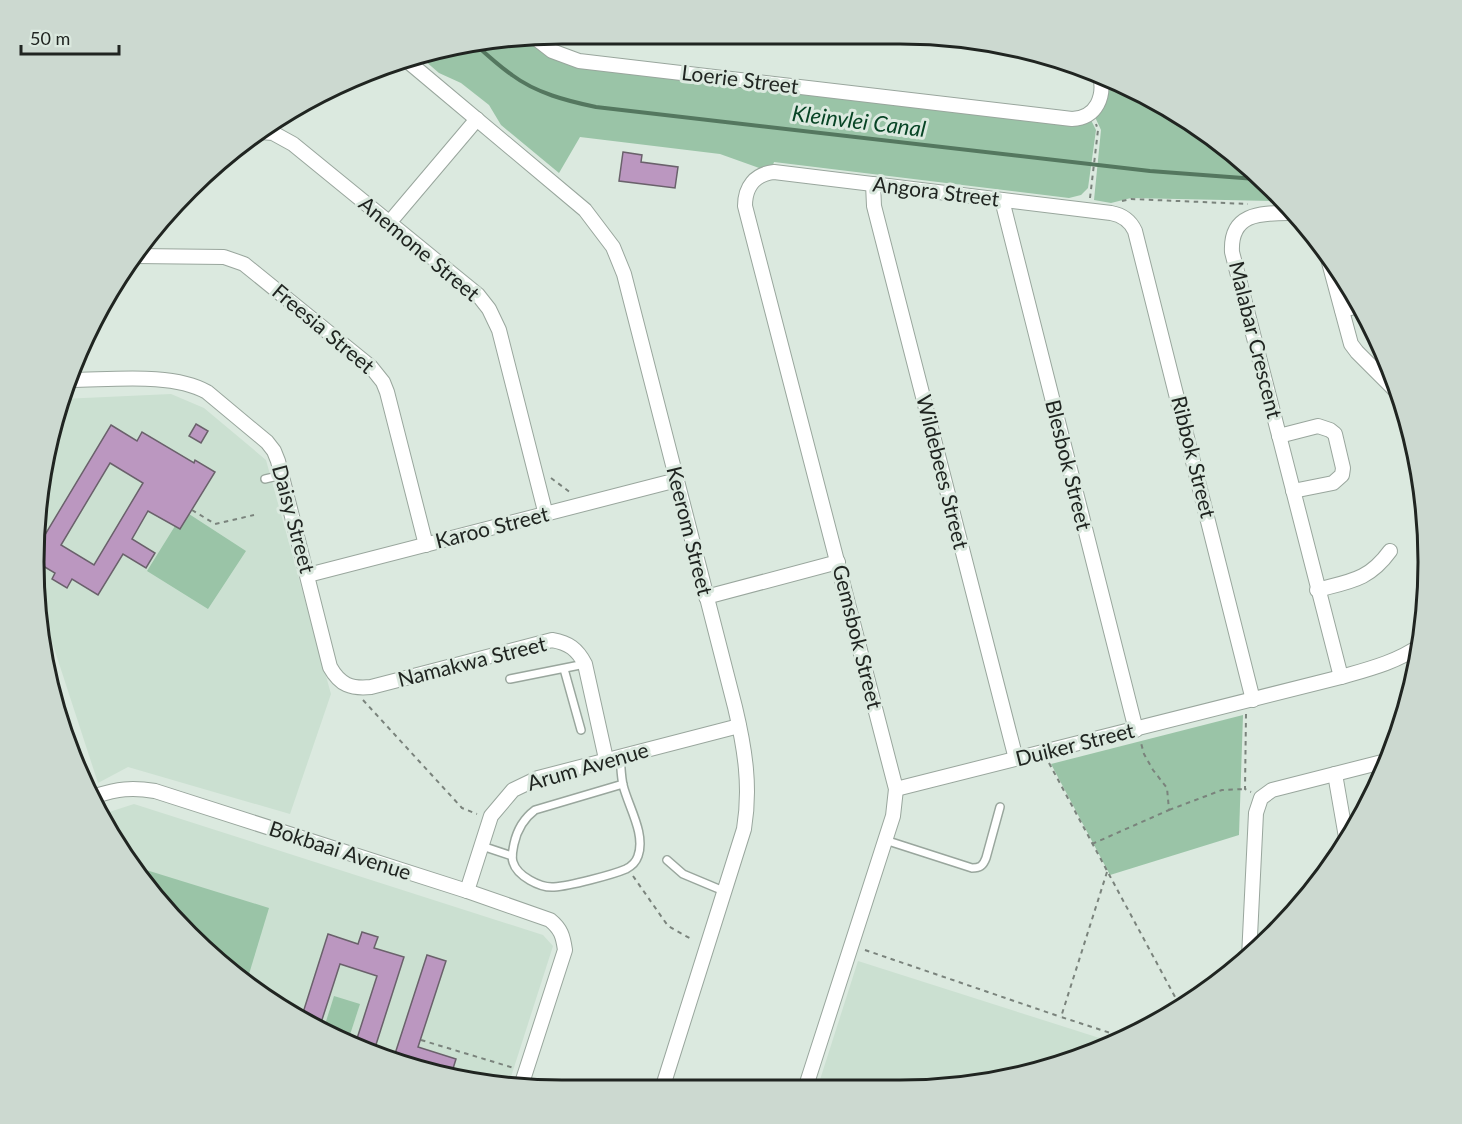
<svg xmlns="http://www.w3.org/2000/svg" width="1462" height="1124" font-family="Lato,sans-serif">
<rect width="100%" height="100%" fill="#dbe9df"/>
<g fill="#cbe0d1">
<polygon points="171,394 204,408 266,460 331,694 290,814 128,767 98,783 38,599 33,562 51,425 62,399"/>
<polygon points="134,804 543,935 553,946 508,1086 493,1086 360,1051 268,1002 188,936 122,856 103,814"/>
<polygon points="858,961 1112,1042 1070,1063 969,1087 818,1086"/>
</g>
<g fill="#9ac4a7">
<polygon points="526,38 542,50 1091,120 1096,130 1088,188 1081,195 1069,198 774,162 772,168 762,169 720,154 580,137 559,173 501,125 489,105 461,83 439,73 417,54 425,51"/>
<polygon points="1105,77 1134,87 1222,142 1277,201 1131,198 1111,203 1094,200 1101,130 1095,117"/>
<polygon points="189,514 246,551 208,609 147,571 175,526 180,529"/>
<polygon points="1243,715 1239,835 1110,875 1051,764"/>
<polygon points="130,865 269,908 246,984 188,936"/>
<polygon points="334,996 360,1004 347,1044 323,1031"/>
</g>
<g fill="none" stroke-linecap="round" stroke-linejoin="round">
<path stroke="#54775f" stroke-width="4" d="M475,44C487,55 499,66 512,75C536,93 567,101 596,107L1150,171L1256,179"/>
</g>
<g fill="#bb97c0" stroke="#6a616b" stroke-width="1.5" fill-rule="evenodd">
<polygon points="623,152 642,155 641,162 678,167 675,188 619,181"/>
<polygon points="196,424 208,431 201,443 189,436"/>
<path d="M111,425L137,441L142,432L194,463L195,460L215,472L180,529L148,511L132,539L155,553L146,568L123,554L98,595L72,579L67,588L52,579L55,573L33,560L34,553ZM110,463L143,483L94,565L61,545Z"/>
<polygon points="362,932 378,937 374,948 404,957 373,1054 354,1048 377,976 340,964 319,1029 301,1019 328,934 358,944"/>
<polygon points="427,955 446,961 418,1047 456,1059 451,1075 393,1060"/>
</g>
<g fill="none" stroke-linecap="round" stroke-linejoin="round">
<defs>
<g id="lane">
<polyline points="265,479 282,475"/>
<polyline points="564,669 581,730"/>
<polyline points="510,679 585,664"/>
<path d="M620,757C621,766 621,776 623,785C628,806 646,834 638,856C636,862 632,866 626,869C612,875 569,886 554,887C540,888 517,876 513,862C511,856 513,850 514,844C517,830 523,819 535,810L623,784"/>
<path d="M885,840L972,868C980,868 983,866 986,858L1000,807"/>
<polyline points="482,846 512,856"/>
<polyline points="667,860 683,874 726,892"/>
</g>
<g id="street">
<path d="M534,37L552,51L579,61L1072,119C1097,118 1105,96 1100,75"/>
<path d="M405,59L585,210L613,247L624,274L735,707C745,749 751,787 744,829L663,1086"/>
<polyline points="260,132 273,133 293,144 478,295 489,309 499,330 546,515"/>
<polyline points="873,184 874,206 1016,759"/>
<polyline points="1002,200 1136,730"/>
<path d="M1288,213C1259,213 1230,214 1232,252L1341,677"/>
<polyline points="389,223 477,119"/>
<polyline points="1327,255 1351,344 1357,352 1399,394"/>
<polyline points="136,256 224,257 244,264 371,367 383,382 387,392 426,545"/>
<polyline points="1342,310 1360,306"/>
<path d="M70,380C110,380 172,372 207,392L267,442L274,451L278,461L330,667C340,685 351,689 371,687L552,640C569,643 577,649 585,664L606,759"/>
<polyline points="1279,436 1318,426 1330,430 1335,434 1343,468 1342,475 1333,483 1293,491"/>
<polyline points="308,575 677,480"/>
<path d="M1317,590C1351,581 1369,580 1390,551"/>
<polyline points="706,597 838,562"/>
<polyline points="1335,774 1347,843"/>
<path d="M896,789L1341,677C1369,669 1397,662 1421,645"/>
<path d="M95,796C118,789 131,787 155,791L467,891L550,920C561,929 563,936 565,950L521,1086"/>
<polyline points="467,891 491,816 513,790 538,778 739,726"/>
<polyline points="1249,957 1256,813 1261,798 1272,790 1390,760"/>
<path d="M806,1086L893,816L896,789L745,206C745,187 755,174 774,172L1111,213C1122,215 1130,220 1135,231L1253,700"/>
</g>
</defs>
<use href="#lane" stroke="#99a69d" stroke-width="10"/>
<use href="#street" stroke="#99a69d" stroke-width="16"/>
<g stroke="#7a837c" stroke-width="2" stroke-dasharray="4.5 4.5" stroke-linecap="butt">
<polyline points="1090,198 1098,130 1096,124"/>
<polyline points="1122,201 1131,199 1248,204"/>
<polyline points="551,478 571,493"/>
<polyline points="192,510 215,524 254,515"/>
<polyline points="363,700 462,808 477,814"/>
<polyline points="1246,714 1245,789 1251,792"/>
<polyline points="1049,763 1181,1008"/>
<polyline points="1169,810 1222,790 1245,789"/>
<polyline points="1092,844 1169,810 1167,788 1153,770 1144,754 1141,743"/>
<polyline points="1107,872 1061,1017 1123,1037"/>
<polyline points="633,876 668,926 693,940"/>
<polyline points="865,950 1061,1017"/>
<polyline points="421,1040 514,1068"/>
</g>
<use href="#lane" stroke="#fff" stroke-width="7"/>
<use href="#street" stroke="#fff" stroke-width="14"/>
</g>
<g text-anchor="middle" stroke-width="6" stroke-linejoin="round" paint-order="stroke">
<g font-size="21" fill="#202521" stroke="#dbe9df">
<text transform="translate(740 80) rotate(7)" y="7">Loerie Street</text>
<text transform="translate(936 192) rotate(7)" y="7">Angora Street</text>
<text transform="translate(419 249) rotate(40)" y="7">Anemone Street</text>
<text transform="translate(323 329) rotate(40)" y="7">Freesia Street</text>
<text transform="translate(1255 340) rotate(76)" y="7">Malabar Crescent</text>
<text transform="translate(1193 457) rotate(76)" y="7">Ribbok Street</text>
<text transform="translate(1068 465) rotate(76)" y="7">Blesbok Street</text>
<text transform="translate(942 472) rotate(76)" y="7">Wildebees Street</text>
<text transform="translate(293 519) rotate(75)" y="7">Daisy Street</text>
<text transform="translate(492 528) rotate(-14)" y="7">Karoo Street</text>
<text transform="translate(689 531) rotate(76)" y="7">Keerom Street</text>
<text transform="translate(857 637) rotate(76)" y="7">Gemsbok Street</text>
<text transform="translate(472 662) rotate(-14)" y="7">Namakwa Street</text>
<text transform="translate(1075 745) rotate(-14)" y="7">Duiker Street</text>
<text transform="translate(588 767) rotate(-16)" y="7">Arum Avenue</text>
<text transform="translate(340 851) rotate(18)" y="7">Bokbaai Avenue</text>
</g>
<g font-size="22" font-style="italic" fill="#074425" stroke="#dbe9df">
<text transform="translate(859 121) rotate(7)" y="8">Kleinvlei Canal</text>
</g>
</g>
<path d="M0 0H1462V1124H0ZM562 44H900A518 518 0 0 1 1418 562V562A518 518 0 0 1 900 1080H562A518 518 0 0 1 44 562V562A518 518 0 0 1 562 44Z" fill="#ccd9d0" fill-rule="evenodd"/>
<path fill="none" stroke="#202521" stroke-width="3" d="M562 44H900A518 518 0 0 1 1418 562V562A518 518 0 0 1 900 1080H562A518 518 0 0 1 44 562V562A518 518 0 0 1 562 44Z"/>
<path d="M21 45v9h98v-9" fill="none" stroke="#202521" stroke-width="3"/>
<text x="30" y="45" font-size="18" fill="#202521" stroke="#dbe9df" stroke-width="4.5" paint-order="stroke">50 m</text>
</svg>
